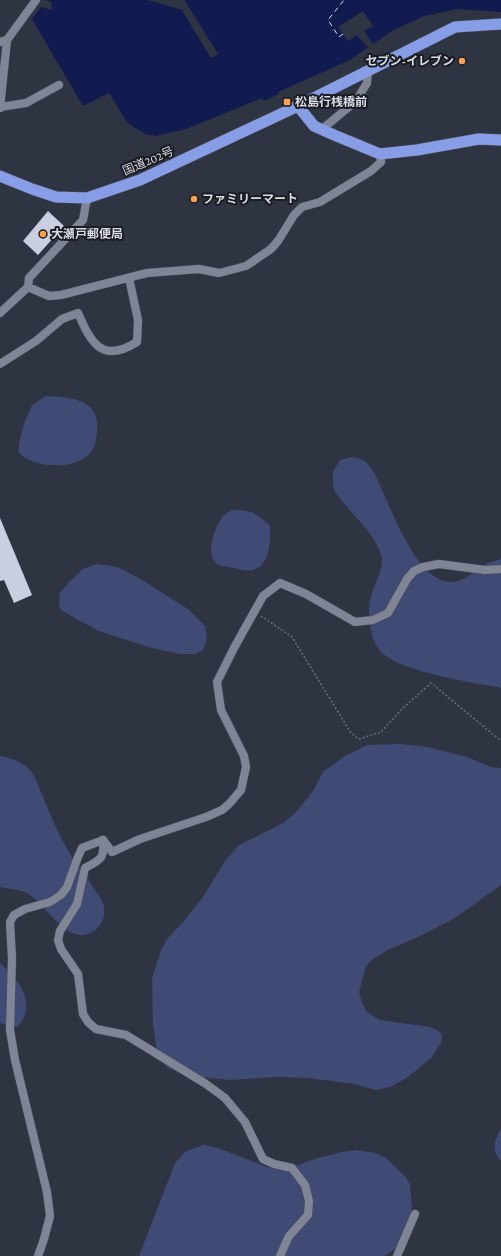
<svg xmlns="http://www.w3.org/2000/svg" width="501" height="1256" font-family="'Crimson Pro','Noto Sans JP',serif">
<rect width="100%" height="100%" fill="#2f3442"/>
<g fill="#3f4b75">
<path d="M46,396C71,397 101,399 97,432C96,441 95,449 88,455C73,470 34,468 19,453V443L24,424L32,405Z"/>
<path d="M351,457C358,458 363,459 368,464C376,473 380,486 385,497C396,520 420,584 452,582C465,581 473,572 484,565C489,562 495,561 501,559V688C471,682 405,673 382,653C369,641 366,609 372,593C375,582 385,567 381,555C376,537 360,522 348,508C343,502 335,494 333,486C333,482 333,477 333,473C334,469 338,464 340,460Z"/>
<path d="M233,510C251,510 257,513 270,526C271,551 267,579 234,568C229,567 219,566 216,563C205,553 215,527 222,517C224,514 229,512 233,510Z"/>
<polygon points="97,564 117,567 139,578 188,609 205,626 207,638 203,650 195,654 180,654 148,647 99,631 62,611 59,605 60,593 70,581 83,569"/>
<polygon points="401,744 428,747 467,757 491,767 501,768 501,885 455,918 418,937 388,950 373,959 366,966 359,992 362,1003 367,1012 380,1020 430,1027 440,1032 442,1035 441,1043 431,1058 408,1077 390,1087 376,1090 355,1084 308,1078 277,1077 229,1080 189,1076 168,1068 158,1058 153,1024 152,979 160,953 167,939 183,922 203,897 225,861 239,845 283,823 296,812 313,791 323,772 345,756 367,745"/>
<path d="M0,756C11,758 22,762 30,770C36,777 39,789 43,797C50,814 57,831 66,847C74,862 86,875 95,890C97,894 101,898 103,903C106,912 104,924 95,930C68,950 46,903 27,893C19,889 8,889 0,887Z"/>
<path d="M0,963C18,979 39,1005 17,1027L0,1023Z"/>
<path d="M501,1129V1161C491,1151 494,1140 501,1129Z"/>
<polygon points="204,1145 218,1148 264,1166 274,1169 287,1169 315,1159 341,1152 357,1150 375,1153 386,1158 406,1177 410,1185 412,1206 410,1225 396,1248 385,1256 139,1256 175,1163 186,1151"/>
</g>
<polygon fill="#121b4f" points="46,0 148,0 182,10 188,6 185,0 501,0 501,12 457,9 424,16 392,31 350,60 278,92 279,94 264,101 262,98 186,129 155,136 146,134 135,128 127,122 109,93 83,106 32,19 41,7 52,10 51,2"/>
<g fill="#2f3442">
<polygon points="188,6 218,54 211,58 182,10"/>
<polygon points="363,11 373,26 364,31 374,46 369,49 357,35 348,41 338,27"/>
</g>
<g fill="none" stroke-linecap="round" stroke-linejoin="round">
<polyline stroke="#dde3f5" stroke-width="1" stroke-dasharray="5 4" stroke-linecap="butt" points="343,34 339,37 328,20 344,0"/>
</g>
<g fill="#c9cfe1">
<polygon points="48,211 64,226 38,255 23,241"/>
<polygon points="0,518 32,595 14,603 4,580 0,581"/>
</g>
<g fill="none" stroke-linecap="round" stroke-linejoin="round">
<defs>
<g id="minor">
<polyline points="0,42 7,40 36,0"/>
<polyline points="0,107 26,103 59,85"/>
<polyline points="0,108 7,40"/>
<polyline points="321,130 356,101 367,83 368,70"/>
<polyline points="87,198 83,220 29,278 28,287 49,296 61,295 147,273 199,269 219,273 246,266 271,249 278,241 294,215 302,207 320,202 371,171 381,162 380,154"/>
<polyline points="0,313 28,287"/>
<path d="M0,364L36,341L62,319L78,313C91,343 102,364 137,342L138,320L129,278"/>
<polyline points="103,840 112,852 140,839 206,817 222,810 229,804 241,790 246,767 244,756 221,710 217,682 234,648 263,596 280,583 306,594 355,622 373,620 388,613 407,579 414,571 423,567 439,564 485,570 501,569"/>
<path d="M103,840C105,859 100,860 85,868L77,904L60,931L58,940L61,949L78,974L83,1014L88,1022L96,1029L126,1035L206,1084L225,1098L245,1122L263,1159L274,1164L292,1168L305,1185L309,1201L308,1215L289,1236L280,1256"/>
<polyline points="38,1256 44,1239 50,1216 47,1192 15,1060 10,1030 12,958 10,922 14,915 25,909 50,902 61,895 67,887 78,857 82,848 103,840"/>
<polyline points="397,1256 415,1214"/>
</g>
<g id="trunk">
<polyline points="298,106 455,27 501,24"/>
<polyline points="0,176 32,189 56,197 87,198 140,180 298,106 314,126 334,135 380,154 417,150 479,139 501,140"/>
</g>
</defs>
<use href="#minor" stroke="#4d515d" stroke-width="9"/>
<use href="#trunk" stroke="#4d515d" stroke-width="12"/>
<polyline stroke="#6a6e7a" stroke-width="1.5" stroke-dasharray="2 2" stroke-linecap="butt" points="261,616 292,637 351,733 359,739 381,732 403,708 431,683 501,741"/>
<use href="#minor" stroke="#808596" stroke-width="8"/>
<use href="#trunk" stroke="#879de5" stroke-width="11"/>
</g>
<g fill="#f99f4d" stroke="#1a1c22" stroke-width="1.5">
<circle cx="462" cy="61" r="4"/>
<rect x="283" y="98" width="8" height="8" rx="2"/>
<circle cx="194" cy="199" r="4"/>
<circle cx="43" cy="234" r="4"/>
</g>
<g text-anchor="middle" stroke-width="4" stroke-linejoin="round" paint-order="stroke">
<g font-size="12" font-weight="bold" fill="#d9dce5" stroke="#1a1c22" text-anchor="start">
<text x="454" y="65" text-anchor="end">セブン-イレブン</text>
<text x="295" y="106">松島行桟橋前</text>
<text x="202" y="203">ファミリーマート</text>
<text x="51" y="238">大瀬戸郵便局</text>
</g>
<g font-size="12" fill="#d9dce5" stroke="#1a1c22">
<text transform="translate(148 161) rotate(-23)" y="4">国道202号</text>
</g>
</g>
</svg>
